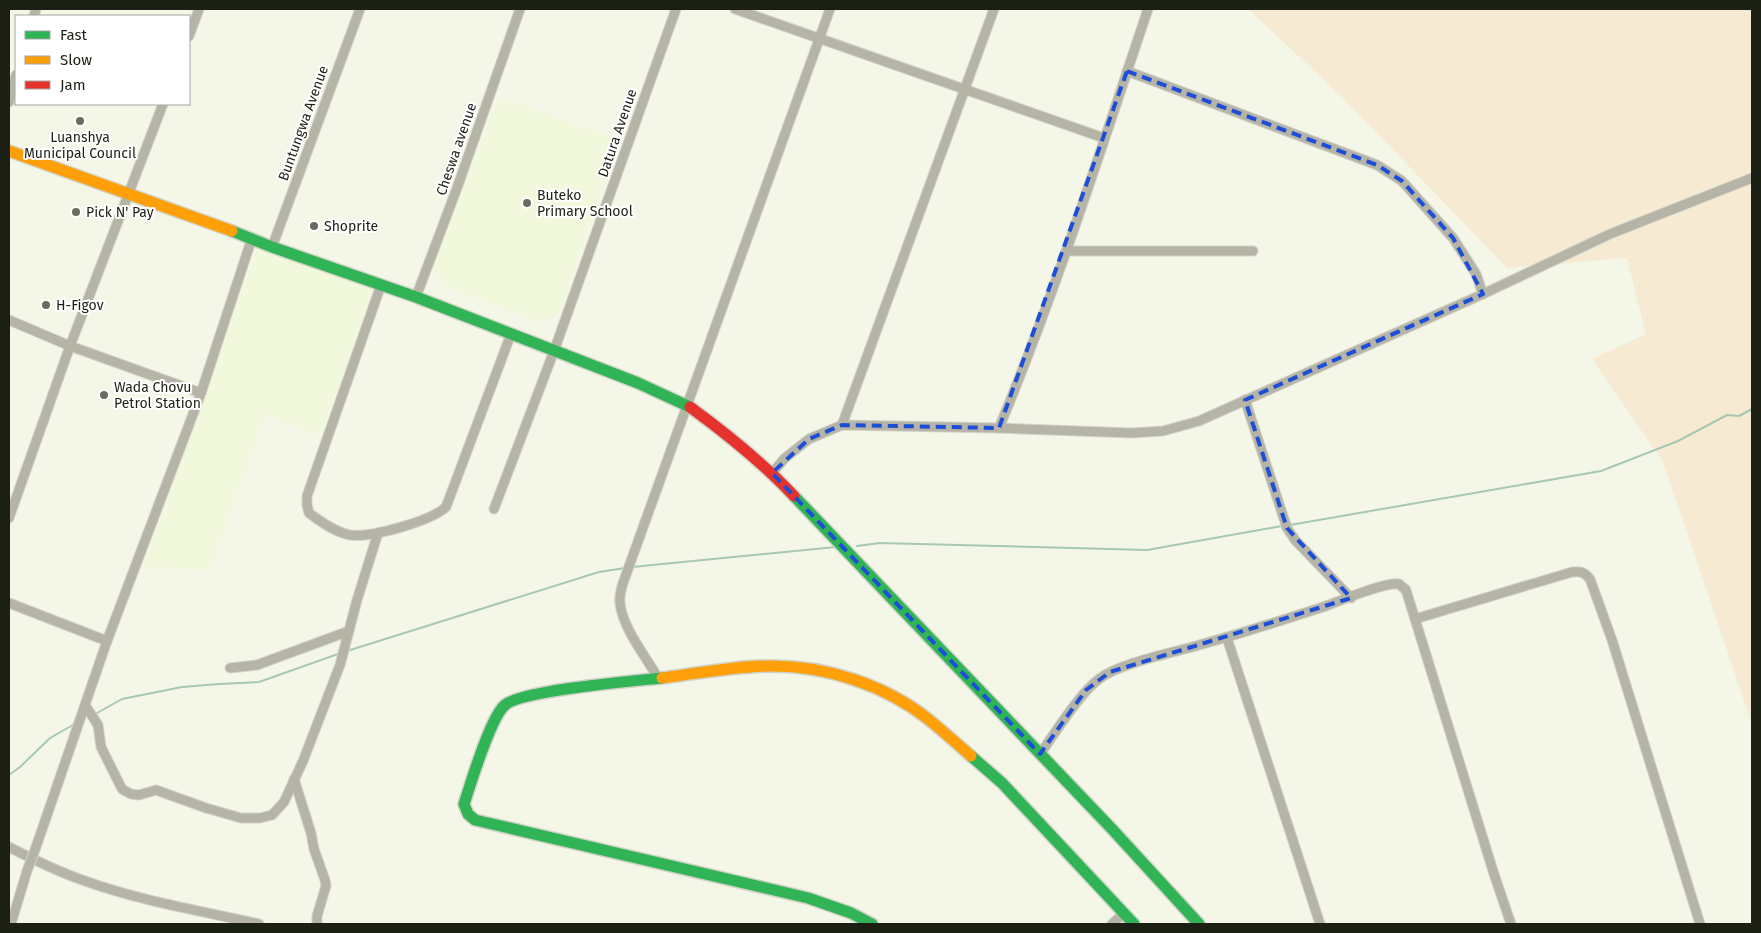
<svg xmlns="http://www.w3.org/2000/svg" width="1761" height="933" font-family="'Fira Sans',sans-serif">
<rect width="100%" height="100%" fill="#f4f7e7"/>
<g fill="#f1f8db">
<polygon points="500,97 618,140 558,315 539,321 444,286 433,267"/>
<polygon points="258,246 373,288 321,435 264,415 210,570 144,567"/>
</g>
<polygon fill="#f6ead2" points="1248,9 1752,9 1752,724 1663,462 1592,359 1646,334 1627,258 1507,268 1341,96"/>
<g fill="none" stroke-linecap="round" stroke-linejoin="round">
<g stroke="#a8c7b4" stroke-width="2">
<polyline points="1290,525 1601,471 1678,441 1727,415 1739,416 1752,409"/>
<polyline points="857,546 880,543 1147,550 1282,526"/>
<polyline points="632,567 836,547"/>
<polyline points="347,651 599,572 625,568"/>
<polyline points="97,713 122,699 182,687 219,684 259,682 338,654"/>
<polyline points="9,775 20,767 50,738 73,725"/>
</g>
<defs>
<g id="street">
<polyline points="735,9 1104,138"/>
<polyline points="34,16 36,9"/>
<polyline points="189,36 199,9"/>
<polyline points="1127,71 1377,165 1402,181 1453,238 1476,274 1483,294"/>
<polyline points="9,102 16,75"/>
<polyline points="272,247 360,9"/>
<polyline points="1066,251 1253,251"/>
<path d="M381,285L307,496V505L309,513C321,522 335,532 350,535C371,538 431,521 446,507L511,334"/>
<polyline points="416,297 457,188 520,9"/>
<polyline points="9,320 70,346 201,393"/>
<polyline points="1245,400 1287,528 1295,540 1351,598"/>
<polyline points="842,425 994,9"/>
<path d="M999,428C1056,291 1101,149 1148,9"/>
<polyline points="772,473 785,458 809,439 842,425 999,428 1132,433 1163,431 1199,421 1483,294 1610,234 1752,178"/>
<polyline points="494,509 554,351 676,9"/>
<polyline points="9,518 70,346 163,104"/>
<polyline points="9,603 107,641"/>
<path d="M1415,619L1572,572C1581,571 1584,572 1590,579L1612,640L1700,924"/>
<polyline points="1227,638 1320,924"/>
<polyline points="230,668 257,665 349,631"/>
<path d="M658,678C646,657 622,627 620,603C619,596 621,590 623,583L830,9"/>
<polyline points="85,705 98,725 101,747 122,789 131,794 139,795 156,790 206,808 241,818 260,818 272,815 284,802 303,761 340,665 357,600 378,533"/>
<path d="M1040,754C1056,732 1079,694 1099,679C1119,663 1173,653 1199,645C1241,634 1282,620 1323,607C1340,601 1384,582 1399,584L1406,590L1494,874L1511,924"/>
<polyline points="294,779 311,833 314,849 325,880 326,886 317,916 317,924"/>
<path d="M9,847C34,860 59,872 85,881C141,901 201,911 259,924"/>
<polyline points="36,847 107,641 201,393 252,238"/>
<polyline points="11,924 27,871"/>
<polyline points="1112,924 1124,913"/>
</g>
<g id="fast">
<polyline points="232,231 272,247 416,297 638,383 690,407"/>
<polyline points="794,496 1112,829 1199,924"/>
<path d="M662,678C634,681 523,690 505,705C490,718 471,783 464,804L468,814L475,820L808,898L851,913L872,924"/>
<polyline points="971,756 1002,783 1134,924"/>
</g>
<g id="slow">
<polyline points="9,151 232,231"/>
<path d="M662,678C699,673 736,666 772,666C827,666 885,685 928,719C943,731 957,744 971,756"/>
</g>
<path id="jam" d="M690,407C727,434 762,462 794,496"/>
</defs>
<use href="#street" stroke="#d1d3c7" stroke-width="11"/>
<use href="#fast" stroke="#d1d3c7" stroke-width="14"/>
<use href="#slow" stroke="#d1d3c7" stroke-width="14"/>
<use href="#jam" stroke="#d1d3c7" stroke-width="14"/>
<use href="#street" stroke="#b5b4a6" stroke-width="9"/>
<use href="#fast" stroke="#30b455" stroke-width="11"/>
<use href="#slow" stroke="#ff9f0a" stroke-width="11"/>
<use href="#jam" stroke="#e5322d" stroke-width="11"/>
<defs>
<polyline id="street-bridge" points="27,871 36,847"/>
</defs>
<use href="#street-bridge" stroke="#d1d3c7" stroke-width="11" stroke-linecap="butt"/>
<use href="#street-bridge" stroke="#b5b4a6" stroke-width="9"/>
</g>
<path fill="none" stroke="#1d4ed8" stroke-width="4" stroke-dasharray="10 6" stroke-linejoin="round" d="M1127,71L1377,165L1402,181L1453,238L1483,294L1245,400L1287,528L1351,598L1110,672L1086,690L1040,754L772,473L809,439L842,425L999,428Z"/>
<g fill="#686b5e" stroke="#fff" stroke-width="2">
<circle cx="80" cy="121" r="5"/>
<circle cx="527" cy="203" r="5"/>
<circle cx="76" cy="212" r="5"/>
<circle cx="314" cy="226" r="5"/>
<circle cx="46" cy="305" r="5"/>
<circle cx="104" cy="395" r="5"/>
</g>
<g text-anchor="middle" stroke-width="4" stroke-linejoin="round" paint-order="stroke">
<g font-size="14" fill="#1c1f14" stroke="#fff">
<text transform="translate(303 123) rotate(-70)" y="5">Buntungwa Avenue</text>
<text transform="translate(617 133) rotate(-71)" y="5">Datura Avenue</text>
<text transform="translate(456 149) rotate(-71)" y="5">Cheswa avenue</text>
</g>
<g font-size="14" fill="#1c1f14" stroke="#fff" text-anchor="start">
<text x="80" y="142" text-anchor="middle">Luanshya<tspan x="80" dy="16">Municipal Council</tspan></text>
<text x="537" y="200">Buteko<tspan x="537" dy="16">Primary School</tspan></text>
<text x="86" y="217">Pick N' Pay</text>
<text x="324" y="231">Shoprite</text>
<text x="56" y="310">H-Figov</text>
<text x="114" y="392">Wada Chovu<tspan x="114" dy="16">Petrol Station</tspan></text>
</g>
</g>
<rect width="1761" height="933" fill="none" stroke="#1c1f14" stroke-width="20"/>
<rect x="15" y="15" width="175" height="90" fill="#ffffff" stroke="#a4a5a1"/>
<rect x="25" y="31" width="25" height="8" fill="#30b455" stroke="#a4a5a1"/>
<text x="60" y="40" font-size="15" fill="#1c1f14">Fast</text>
<rect x="25" y="56" width="25" height="8" fill="#ff9f0a" stroke="#a4a5a1"/>
<text x="60" y="65" font-size="15" fill="#1c1f14">Slow</text>
<rect x="25" y="81" width="25" height="8" fill="#e5322d" stroke="#a4a5a1"/>
<text x="60" y="90" font-size="15" fill="#1c1f14">Jam</text>
</svg>
